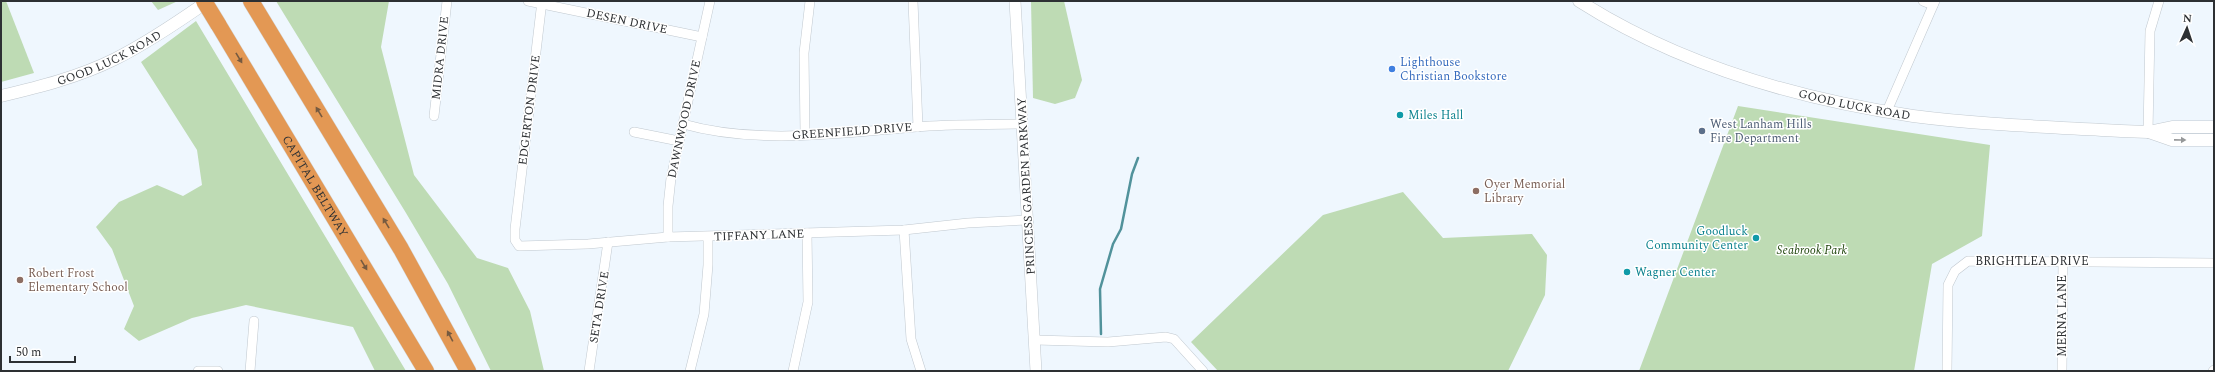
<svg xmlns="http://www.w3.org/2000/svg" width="2215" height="372" font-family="Spectral,serif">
<rect width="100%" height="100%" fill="#eff7fe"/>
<g fill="#bedbb4">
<polygon points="1,1 6,1 34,73 1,82"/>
<polygon points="151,1 178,1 158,10"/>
<polygon points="276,1 389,1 381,47 414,175 477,258 508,268 530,311 544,371 491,371 448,284 406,213"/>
<polygon points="1031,1 1064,1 1082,80 1075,98 1055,104 1033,98"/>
<polygon points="196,21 406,371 375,371 353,327 246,305 192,318 139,341 124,329 134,306 112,249 96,227 119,202 157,185 183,196 202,185 197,150 141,62"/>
<polygon points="1738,106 1990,145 1982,236 1932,264 1914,371 1639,371"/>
<polygon points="1403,192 1443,238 1532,234 1547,255 1545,295 1508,371 1218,371 1191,342 1323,215"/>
</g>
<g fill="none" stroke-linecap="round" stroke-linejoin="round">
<polyline stroke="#51929b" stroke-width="2.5" points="1101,334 1100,289 1113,244 1121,229 1132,174 1138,158"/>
<defs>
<g id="minor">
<polyline points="528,1 702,37"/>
<polyline points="542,1 515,229 515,240 519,246 588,244 668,237 904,230 968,223 1027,220"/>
<polyline points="913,1 918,127"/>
<polyline points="1923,1 1933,5"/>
<polyline points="1887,111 1935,1"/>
<polyline points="434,116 447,1"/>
<path d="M683,124C757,145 840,133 916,127C951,124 987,125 1023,124"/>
<polyline points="634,132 679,141"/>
<polyline points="2148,132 2150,31 2159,1"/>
<polyline points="805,134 804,53 810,1"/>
<polyline points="904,230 911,339 921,371"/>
<polyline points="668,237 668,206 671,178 710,1"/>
<polyline points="1035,340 1108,342 1166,337 1174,339 1203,371"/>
<polyline points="198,371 218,371"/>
<polyline points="250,371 254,321"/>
<polyline points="589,371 608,242"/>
<polyline points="690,371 704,314 708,265 708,237"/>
<polyline points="793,371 808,302 807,233"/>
<polyline points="1947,371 1948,285 1955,271 1968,261 2214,263"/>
<polyline points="2062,371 2063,262"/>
<polyline points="2213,371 2214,370"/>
</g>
<polyline id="tertiary" points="1015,1 1036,371"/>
<g id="secondary">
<path id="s1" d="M1579,1C1678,64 1798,99 1913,116C1982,125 2052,127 2121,131L2148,132L2172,127H2214"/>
<path id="s2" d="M1,96C39,87 79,77 115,59C147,43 178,22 208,1"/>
<polyline points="2149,132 2172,140 2214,140"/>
</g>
<g id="motorway">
<polyline points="251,1 401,249 468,371"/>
<path id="s3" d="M218,24L426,371"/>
</g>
</defs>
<use href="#minor" stroke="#c0c8cf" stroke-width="10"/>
<use href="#tertiary" stroke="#c0c8cf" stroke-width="12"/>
<use href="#secondary" stroke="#c0c8cf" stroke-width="13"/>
<use href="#motorway" stroke="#d5d6d6" stroke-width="17"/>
<use href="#minor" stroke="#fff" stroke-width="9"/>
<use href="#tertiary" stroke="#fff" stroke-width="11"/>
<use href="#secondary" stroke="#fff" stroke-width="12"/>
<use href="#motorway" stroke="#e39854" stroke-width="16"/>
<defs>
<polyline id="motorway-bridge" points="204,1 218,24"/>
</defs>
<use href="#motorway-bridge" stroke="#d5d6d6" stroke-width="17" stroke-linecap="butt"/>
<use href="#motorway-bridge" stroke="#e39854" stroke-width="16"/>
</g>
<defs><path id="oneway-solid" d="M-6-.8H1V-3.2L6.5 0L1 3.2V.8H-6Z"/></defs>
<g fill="#765a40">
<use href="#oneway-solid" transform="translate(239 58) rotate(59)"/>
<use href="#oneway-solid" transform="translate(319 112) rotate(-121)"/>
<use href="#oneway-solid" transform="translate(386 223) rotate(-121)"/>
<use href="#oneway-solid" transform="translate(364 265) rotate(59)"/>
<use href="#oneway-solid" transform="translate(450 336) rotate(-118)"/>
</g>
<use fill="#969899" href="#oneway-solid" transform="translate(2180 140) rotate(1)"/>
<circle fill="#3f7fe0" stroke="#fff" stroke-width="1.5" cx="1392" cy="69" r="4"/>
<g fill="#0f9aa8" stroke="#fff" stroke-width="1.5">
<circle cx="1400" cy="115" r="4"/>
<circle cx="1756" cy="238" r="4"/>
<circle cx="1627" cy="272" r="4"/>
</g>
<circle fill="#5c6f8a" stroke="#fff" stroke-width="1.5" cx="1702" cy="131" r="4"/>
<g fill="#8d6e63" stroke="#fff" stroke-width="1.5">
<circle cx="1476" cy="191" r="4"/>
<circle cx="20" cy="280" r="4"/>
</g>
<g text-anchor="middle" stroke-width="3" stroke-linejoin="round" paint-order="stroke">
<g font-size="12" fill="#2d3033" stroke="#fff">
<text transform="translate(627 21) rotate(12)" y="4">DESEN DRIVE</text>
<text dy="4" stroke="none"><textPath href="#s2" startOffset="115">GOOD LUCK ROAD</textPath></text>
<text transform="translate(440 58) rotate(-84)" y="4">MIDRA DRIVE</text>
<text dy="4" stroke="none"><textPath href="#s1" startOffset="296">GOOD LUCK ROAD</textPath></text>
<text transform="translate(529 110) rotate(-83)" y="4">EDGERTON DRIVE</text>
<text transform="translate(684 119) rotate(-78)" y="4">DAWNWOOD DRIVE</text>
<text transform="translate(852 131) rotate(-4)" y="4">GREENFIELD DRIVE</text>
<text dy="4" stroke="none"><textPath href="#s3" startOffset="189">CAPITAL BELTWAY</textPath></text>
<text transform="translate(1026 186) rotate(-93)" y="4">PRINCESS GARDEN PARKWAY</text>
<text transform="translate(759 235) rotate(-2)" y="4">TIFFANY LANE</text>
<text x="2032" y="265">BRIGHTLEA DRIVE</text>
<text transform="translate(599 307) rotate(-81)" y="4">SETA DRIVE</text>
<text transform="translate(2062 316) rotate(-90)" y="4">MERNA LANE</text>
</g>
<g font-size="12" fill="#366cbe" stroke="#fff" text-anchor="start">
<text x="1400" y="66">Lighthouse<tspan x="1400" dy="14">Christian Bookstore</tspan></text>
</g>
<g font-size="12" fill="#0d838f" stroke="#fff" text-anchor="start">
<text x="1408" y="119">Miles Hall</text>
<text x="1748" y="235" text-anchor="end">Goodluck<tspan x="1748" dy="14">Community Center</tspan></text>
<text x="1635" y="276">Wagner Center</text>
</g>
<g font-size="12" fill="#4e5e75" stroke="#fff" text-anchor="start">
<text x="1710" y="128">West Lanham Hills<tspan x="1710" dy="14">Fire Department</tspan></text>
</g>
<g font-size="12" fill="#785e54" stroke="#fff" text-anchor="start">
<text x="1484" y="188">Oyer Memorial<tspan x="1484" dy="14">Library</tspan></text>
<text x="28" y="277">Robert Frost<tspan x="28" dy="14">Elementary School</tspan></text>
</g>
<g font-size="12" font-style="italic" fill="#20450c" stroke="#fff">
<text x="1812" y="254">Seabrook Park</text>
</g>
</g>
<rect width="2215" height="372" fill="none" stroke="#2d3033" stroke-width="4"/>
<g transform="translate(2187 28) rotate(3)" stroke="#ffffff" stroke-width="3" paint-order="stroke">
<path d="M0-3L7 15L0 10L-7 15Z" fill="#2d3033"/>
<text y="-6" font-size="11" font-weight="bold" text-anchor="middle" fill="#2d3033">N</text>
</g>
<path d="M10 356v6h65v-6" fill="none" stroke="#2d3033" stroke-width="2"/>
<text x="16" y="356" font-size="12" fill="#2d3033" stroke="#ffffff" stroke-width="3" paint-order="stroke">50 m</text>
</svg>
